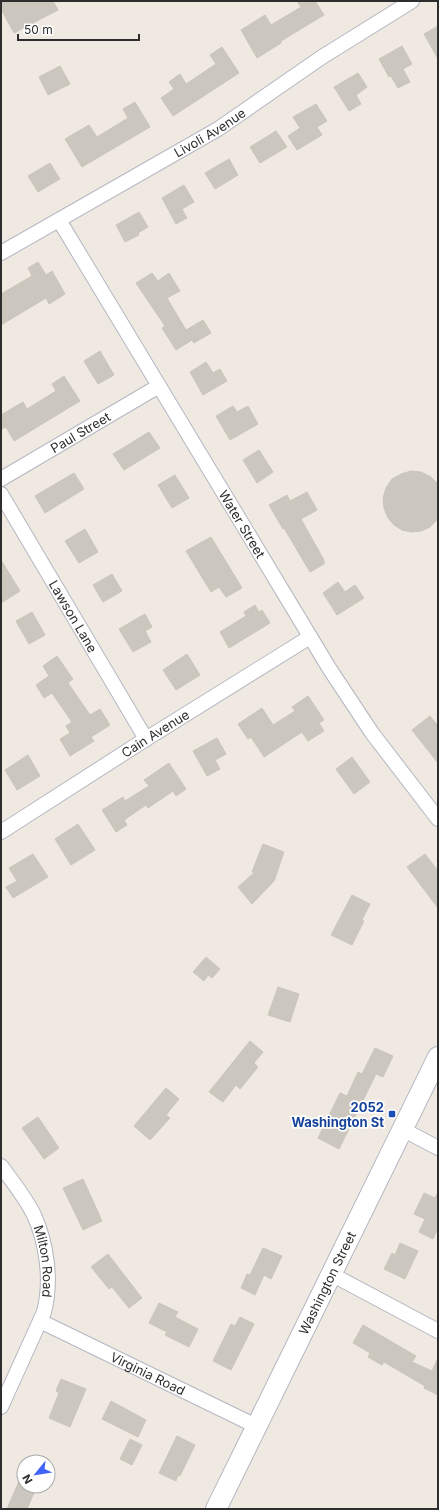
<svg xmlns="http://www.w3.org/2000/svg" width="439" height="1510" font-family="Inter,sans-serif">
<rect width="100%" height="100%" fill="#efe9e1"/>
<g fill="#cbc7bf" stroke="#cbc5ba">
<polygon points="1,1 53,1 58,10 14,33 1,9"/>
<polygon points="297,1 315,1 324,15 281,41 281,43 257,58 241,30 265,15 271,25 301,7"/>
<polygon points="438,26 438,59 424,34"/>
<polygon points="402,46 412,64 403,69 410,82 398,88 391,76 389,77 379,59"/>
<polygon points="222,47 239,73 173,116 161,98 174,89 169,82 180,74 186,84 216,64 210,55"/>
<polygon points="60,66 70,84 48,95 39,77"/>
<polygon points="358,73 367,87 356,95 361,104 349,111 334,87"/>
<polygon points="135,102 150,127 82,167 65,139 89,125 97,137 128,118 123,109"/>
<polygon points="316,104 327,121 317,127 322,135 297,150 288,136 300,128 293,117"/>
<polygon points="276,131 287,147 260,163 250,147"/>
<polygon points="229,159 238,175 215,189 205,173"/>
<polygon points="50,163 60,179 38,192 28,176"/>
<polygon points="184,185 194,202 182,209 187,218 176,224 162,198"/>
<polygon points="139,212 148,227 138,233 139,235 125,242 116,225"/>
<polygon points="38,262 46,275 52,271 65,294 49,304 46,298 1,325 1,294 32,276 28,268"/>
<polygon points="152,273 158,281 169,273 180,291 167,298 186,330 203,320 211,333 194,343 192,340 176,350 162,328 165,326 136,283"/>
<polygon points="100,351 114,375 98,384 84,361"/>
<polygon points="206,362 213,373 220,369 227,381 203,395 190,372"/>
<polygon points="64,376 80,401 14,441 6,427 1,429 1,415 23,402 27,409 56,391 52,384"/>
<polygon points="233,406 237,412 248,406 258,424 230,440 216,416"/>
<polygon points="149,432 160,448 124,470 113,454"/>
<polygon points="259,450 273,472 257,483 243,460"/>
<polygon points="411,471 421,472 431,477 438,484 438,519 430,527 421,531 412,532 402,530 394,525 388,518 384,508 383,498 386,488 392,479 401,474"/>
<polygon points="74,473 84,489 45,513 35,496"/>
<polygon points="175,475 189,498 172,508 158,485"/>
<polygon points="307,492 317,510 301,519 324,560 324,564 310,572 284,528 283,529 269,505 287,495 290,501"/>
<polygon points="85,529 98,552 79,563 65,541"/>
<polygon points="211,537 242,588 226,597 219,587 211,592 186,551"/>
<polygon points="1,560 20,591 1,603"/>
<polygon points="112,574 122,591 103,602 93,585"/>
<polygon points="338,582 345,592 355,585 364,598 337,615 323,593"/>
<polygon points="255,605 259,612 262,610 270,623 229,648 220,632 246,616 244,612"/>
<polygon points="32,612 45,635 29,644 16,621"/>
<polygon points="145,614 152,627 145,631 151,642 133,652 119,629"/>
<polygon points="187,654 200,675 176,690 163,670"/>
<polygon points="57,656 73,679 68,683 90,715 100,709 110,725 91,737 94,741 70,756 60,739 70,733 66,726 72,722 52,693 44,698 36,685 49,676 43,666"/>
<polygon points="308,696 324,720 319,723 324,731 308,741 302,732 264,757 251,737 248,739 238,724 262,708 273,725 295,711 292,707"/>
<polygon points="430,716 438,726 438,763 412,730"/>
<polygon points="217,738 226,754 215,760 220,769 207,776 193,751"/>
<polygon points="28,755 40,776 17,790 5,770"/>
<polygon points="352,757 370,782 354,794 336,769"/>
<polygon points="169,763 186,789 176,796 173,791 148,808 146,805 124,820 127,825 116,832 102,810 123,797 125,801 149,786 144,780"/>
<polygon points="78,824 95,850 71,865 55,839"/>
<polygon points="263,844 284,852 274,881 252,904 238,887 255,872 252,872"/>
<polygon points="33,854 48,877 13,898 6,887 17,881 9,868"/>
<polygon points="425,854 438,871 438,908 407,867"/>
<polygon points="352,895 370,904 362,920 364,921 352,945 331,935"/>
<polygon points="206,957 220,969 212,978 208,975 204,981 193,972"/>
<polygon points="278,987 299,994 290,1022 268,1015"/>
<polygon points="250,1041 263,1052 254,1063 258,1067 240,1089 236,1085 223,1102 209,1092"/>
<polygon points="375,1048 393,1056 383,1077 376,1074 339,1149 318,1138 340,1093 347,1096 358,1072 362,1074"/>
<polygon points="166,1088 179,1099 166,1115 170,1118 150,1140 134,1126"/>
<polygon points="38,1117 59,1148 44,1159 22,1128"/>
<polygon points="83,1179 102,1221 83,1230 63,1188"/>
<polygon points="438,1192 438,1228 433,1239 419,1232 425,1219 414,1214 424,1193 435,1198"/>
<polygon points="400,1243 418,1251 405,1279 384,1269 392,1253 395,1255"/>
<polygon points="263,1248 282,1256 271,1279 264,1275 255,1295 241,1288 247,1274 250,1275"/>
<polygon points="108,1254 142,1298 129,1308 112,1287 109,1289 91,1267"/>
<polygon points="159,1303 178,1312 175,1317 198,1329 189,1347 165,1335 167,1332 149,1323"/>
<polygon points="240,1317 254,1324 231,1370 213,1361 231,1324 235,1326"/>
<polygon points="363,1325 416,1356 412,1362 432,1371 438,1358 438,1395 424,1388 425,1386 384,1362 382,1365 368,1357 370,1353 353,1343"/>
<polygon points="61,1379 86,1389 70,1427 49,1418 59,1393 56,1391"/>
<polygon points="111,1401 146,1420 138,1437 102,1419"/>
<polygon points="177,1436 195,1445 180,1476 178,1475 176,1481 159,1473"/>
<polygon points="130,1439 142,1445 132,1465 120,1459"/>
<polygon points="19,1481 24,1483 24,1486 32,1486 36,1488 27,1509 7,1509"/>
</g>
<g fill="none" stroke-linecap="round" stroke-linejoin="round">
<defs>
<g id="minor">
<path id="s1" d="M59,220L329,668L372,733L438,819"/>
<path id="s2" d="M1,253L218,129L322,57L412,1"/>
<path id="s3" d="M1,479L159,386"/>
<path id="s4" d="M1,494L146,739"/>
<path id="s5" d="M1,832L146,739L310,637"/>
<polyline points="402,1129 438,1148"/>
<path id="s6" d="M1,1166C13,1182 25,1197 34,1215C47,1244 52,1281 44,1312L1,1407"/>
<polyline points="331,1274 438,1331"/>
<path id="s7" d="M40,1321L256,1426"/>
</g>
<g id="secondary">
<path id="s8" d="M216,1509L438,1057"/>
</g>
</defs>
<use href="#minor" stroke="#b4b7c1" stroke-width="16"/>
<use href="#secondary" stroke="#b4b7c1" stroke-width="22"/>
<use href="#minor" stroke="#fff" stroke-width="14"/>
<use href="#secondary" stroke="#fff" stroke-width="20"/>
</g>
<rect fill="#1a4fb4" stroke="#fff" stroke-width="1.5" x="388" y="1110" width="8" height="8" rx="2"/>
<g text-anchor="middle" stroke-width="3.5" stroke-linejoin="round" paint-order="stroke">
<g font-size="13" fill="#2e2e2e" stroke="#fff">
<text dy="5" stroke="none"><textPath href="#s2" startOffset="241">Livoli Avenue</textPath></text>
<text dy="5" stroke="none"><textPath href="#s3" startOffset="92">Paul Street</textPath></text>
<text dy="5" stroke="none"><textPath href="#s1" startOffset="355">Water Street</textPath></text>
<text dy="5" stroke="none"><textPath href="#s4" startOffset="142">Lawson Lane</textPath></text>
<text dy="5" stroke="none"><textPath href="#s5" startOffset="183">Cain Avenue</textPath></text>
<text dy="5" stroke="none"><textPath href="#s6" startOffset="107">Milton Road</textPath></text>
<text dy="5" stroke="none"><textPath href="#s8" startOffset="252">Washington Street</textPath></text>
<text dy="5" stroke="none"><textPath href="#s7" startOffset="120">Virginia Road</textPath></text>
</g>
<g font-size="13" font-weight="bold" fill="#164399" stroke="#fff" text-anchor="end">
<text x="384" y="1112">2052<tspan x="384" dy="15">Washington St</tspan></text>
</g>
</g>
<rect width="439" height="1510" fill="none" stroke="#2e2e2e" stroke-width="4"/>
<g transform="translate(36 1474) rotate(240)"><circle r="19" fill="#ffffff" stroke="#ababab"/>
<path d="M0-3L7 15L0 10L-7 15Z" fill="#4264fb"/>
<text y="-6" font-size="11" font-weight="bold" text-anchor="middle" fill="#2e2e2e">N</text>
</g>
<path d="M18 34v6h121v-6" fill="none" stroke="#2e2e2e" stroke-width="2"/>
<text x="24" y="34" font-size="12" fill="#2e2e2e" stroke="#ffffff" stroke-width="3" paint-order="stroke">50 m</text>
</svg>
